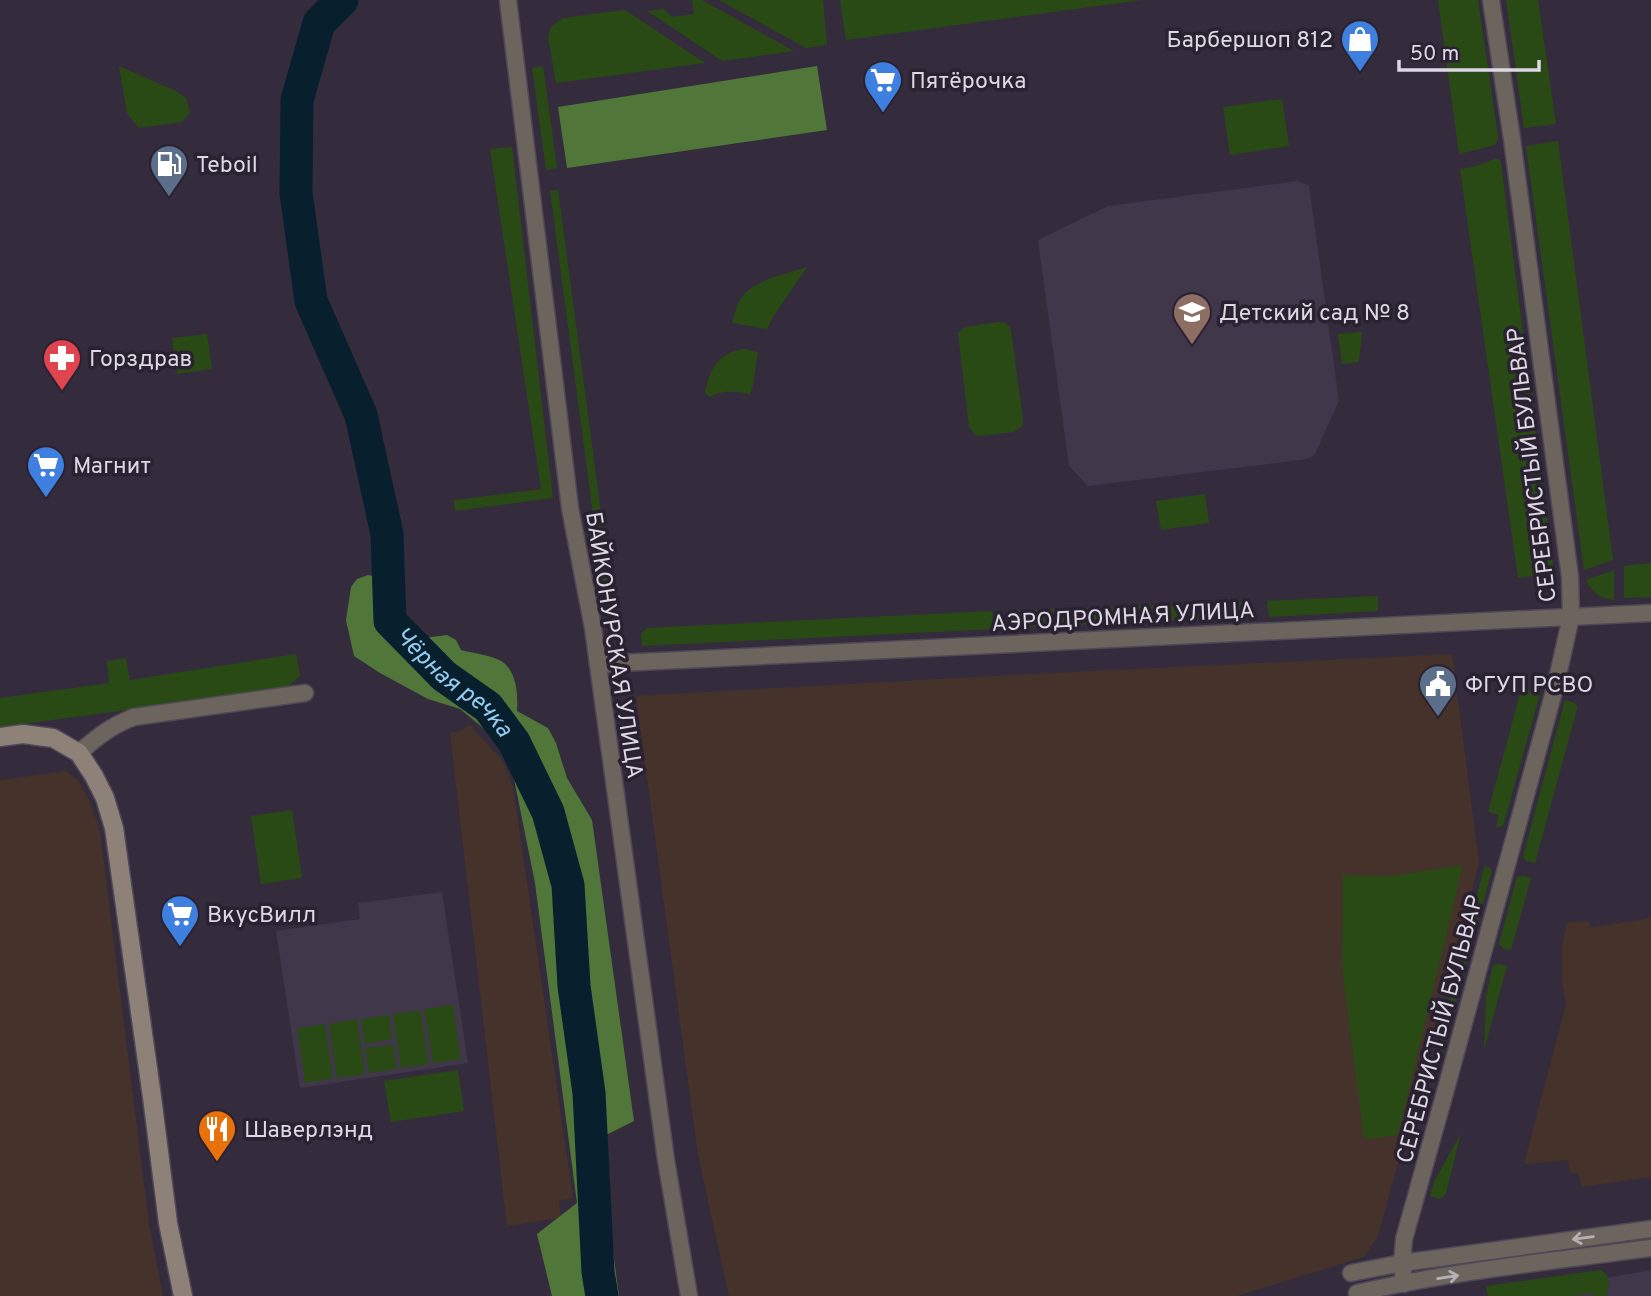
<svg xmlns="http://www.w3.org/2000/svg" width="1651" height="1296" font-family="Overpass,sans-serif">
<rect width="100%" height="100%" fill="#342c3c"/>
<g fill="#41374b">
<polygon points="1298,181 1309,186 1339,401 1315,454 1308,459 1088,486 1069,466 1038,240 1108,206"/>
<polygon points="442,892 468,1063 300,1088 276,931 360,919 358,903"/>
<polygon points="1651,1270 1651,1296 1505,1296"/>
</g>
<g fill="#45322b">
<polygon points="1452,654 1479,863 1378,1236 1364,1257 1237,1296 729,1296 698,1155 636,696 1013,675"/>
<polygon points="470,725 500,758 505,766 513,787 573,1198 559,1201 561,1218 507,1226 450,733 460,731"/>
<polygon points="66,771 79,781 91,804 100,831 149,1224 163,1296 0,1296 0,780"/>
<polygon points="1651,918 1651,1177 1581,1187 1579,1173 1571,1174 1568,1160 1524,1164 1566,1004 1562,981 1562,947 1567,922 1590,921 1589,928"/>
</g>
<g fill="#2a4a15">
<polygon points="692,0 702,0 794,51 722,61 647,11 664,9 672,17 694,14"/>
<polygon points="719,0 823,0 827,45 806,48"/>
<polygon points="840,0 1142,0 846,40"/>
<polygon points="1438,0 1478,0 1498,137 1495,145 1459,154"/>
<polygon points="1506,0 1538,0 1556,124 1524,128"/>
<polygon points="625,10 705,63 556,83 548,37 551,27 563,18"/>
<polygon points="119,66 176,91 186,98 190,113 182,122 139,128 127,113"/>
<polygon points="543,66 557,168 546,170 532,68"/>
<polygon points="1282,99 1289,146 1230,155 1223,107"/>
<polygon points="1558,141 1613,560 1584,570 1526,146"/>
<polygon points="512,147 553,498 455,511 454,500 541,489 490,149"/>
<polygon points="1495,159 1499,159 1501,163 1554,573 1518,578 1460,169 1476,166"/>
<polygon points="558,190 613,603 605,604 550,191"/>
<path d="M807,267L775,314L767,329L732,323C734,316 736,308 739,301C753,279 784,275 807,267Z"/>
<path d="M999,322C1005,322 1008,324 1011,330L1023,420L1022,426L1014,432L980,436L975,435L969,427L958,333L965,327Z"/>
<polygon points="1362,332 1359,362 1342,364 1338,334"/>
<polygon points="207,334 212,369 177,374 172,338"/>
<path d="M744,349L758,352L753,385L750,395C736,391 724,389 710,397L705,393C710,369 718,353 744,349Z"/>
<polygon points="1205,494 1209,523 1161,530 1156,501"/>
<polygon points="1651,563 1651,597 1624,598 1624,566"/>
<path d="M1614,570V600C1600,598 1592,593 1586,580Z"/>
<polygon points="1378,596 1378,611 1269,617 1267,601"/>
<polygon points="1252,602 1254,617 1010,628 1007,611"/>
<polygon points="992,611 994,629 642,646 641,634 647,628"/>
<polygon points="296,654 300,676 285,689 0,727 0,698 109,683 107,661 126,658 130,680"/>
<polygon points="1525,690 1540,694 1503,826 1496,827 1499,815 1488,812 1520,694"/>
<polygon points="1565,700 1574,703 1577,705 1577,709 1535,863 1527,861 1523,857"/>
<polygon points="292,810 302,878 261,884 251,816"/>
<polygon points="1463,865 1398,1135 1364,1139 1342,968 1343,875 1391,876"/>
<polygon points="1485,865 1492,870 1440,1060 1438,1059 1441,1030"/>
<polygon points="1523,876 1531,878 1511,950 1504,949 1499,944 1517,877"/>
<polygon points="1499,964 1507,966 1484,1050 1486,996 1493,965"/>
<polygon points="453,1005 461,1059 433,1063 424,1009"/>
<polygon points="420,1010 429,1064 401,1068 393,1014"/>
<polygon points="389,1015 392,1039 365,1044 361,1019"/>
<polygon points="357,1019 365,1074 337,1078 329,1024"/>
<polygon points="325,1024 333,1078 305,1083 297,1028"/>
<polygon points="393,1044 397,1069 369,1073 365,1048"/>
<polygon points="458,1070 464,1111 391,1122 384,1081"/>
<polygon points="1461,1133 1446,1193 1443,1197 1439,1199 1430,1196 1434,1182"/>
<path d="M1601,1270C1611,1277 1610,1285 1606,1296H1593V1293L1572,1296H1488L1486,1286Z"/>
</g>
<g fill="#507739">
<polygon points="817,66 827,130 567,168 558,107"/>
<path d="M368,575L389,579L396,589L397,621L424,638L447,635L456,640L461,650C472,653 496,656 504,663C517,674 518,695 517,711L548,728L556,743L567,778L592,820L634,1121L598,1139L619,1296H552L537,1234L577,1203L535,883L511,764L493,736L460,709L428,699L380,673L354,656L346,620L351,587L357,579Z"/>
</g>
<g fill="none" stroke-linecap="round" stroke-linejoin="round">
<path stroke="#08202e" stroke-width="33" id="s1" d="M342,0L319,23L297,100L296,193L311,301L361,415L387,534L390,621L444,676L488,707L514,742L548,812L568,885L574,986L589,1093L598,1272L602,1296"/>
<defs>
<g id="street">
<polyline points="508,0 570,508 593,628 666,1160 689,1296"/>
<polyline points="598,664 1651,613"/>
<path d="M79,753C98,736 111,726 134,717L305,693"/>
<polyline points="1351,1273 1402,1263 1651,1229"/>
<polyline points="1404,1284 1402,1263 1404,1239 1446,1089 1556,684 1571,617 1570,577 1512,139 1491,0"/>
<path d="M1357,1293C1452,1271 1554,1261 1651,1248"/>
</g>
<polyline id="secondary" points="0,737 23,734 53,738 79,753 94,776 105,798 114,828 152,1097 168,1223 183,1296"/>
</defs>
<use href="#street" stroke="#4f4857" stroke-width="19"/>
<use href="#secondary" stroke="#4f4857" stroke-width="21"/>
<use href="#street" stroke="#6c655e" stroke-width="16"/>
<use href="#secondary" stroke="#8e8278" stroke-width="18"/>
</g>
<defs><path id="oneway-shaft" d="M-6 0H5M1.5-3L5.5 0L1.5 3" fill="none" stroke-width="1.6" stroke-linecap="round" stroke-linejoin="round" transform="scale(1.75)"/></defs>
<g stroke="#b5b0b4">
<use href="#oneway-shaft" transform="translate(1583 1238) rotate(172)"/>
<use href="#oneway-shaft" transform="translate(1448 1277) rotate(-9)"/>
</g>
<defs>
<symbol id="shop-pin" viewBox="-11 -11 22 30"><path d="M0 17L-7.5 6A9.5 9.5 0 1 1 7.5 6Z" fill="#3f7fe0" stroke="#2a2231"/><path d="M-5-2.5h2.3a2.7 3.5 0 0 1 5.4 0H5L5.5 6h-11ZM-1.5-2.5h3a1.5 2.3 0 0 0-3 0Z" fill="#fff"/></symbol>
<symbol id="supermarket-pin" viewBox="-11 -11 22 30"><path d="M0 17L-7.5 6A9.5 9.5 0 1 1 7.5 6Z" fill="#3f7fe0" stroke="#2a2231"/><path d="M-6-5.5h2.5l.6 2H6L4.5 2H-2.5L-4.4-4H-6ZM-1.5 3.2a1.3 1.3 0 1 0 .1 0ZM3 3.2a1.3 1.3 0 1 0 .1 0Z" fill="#fff"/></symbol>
<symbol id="fuel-pin" viewBox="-11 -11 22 30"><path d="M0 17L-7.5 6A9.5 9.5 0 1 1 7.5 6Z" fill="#5c6f8a" stroke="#2a2231"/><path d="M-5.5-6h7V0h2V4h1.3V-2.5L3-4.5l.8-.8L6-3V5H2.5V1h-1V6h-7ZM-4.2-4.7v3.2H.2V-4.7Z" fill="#fff"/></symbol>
<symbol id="school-pin" viewBox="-11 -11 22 30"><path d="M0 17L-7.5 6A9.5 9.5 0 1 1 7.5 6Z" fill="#8d6e63" stroke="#2a2231"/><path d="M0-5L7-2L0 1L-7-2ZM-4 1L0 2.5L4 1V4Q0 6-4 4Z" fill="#fff"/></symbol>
<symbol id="pharmacy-pin" viewBox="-11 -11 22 30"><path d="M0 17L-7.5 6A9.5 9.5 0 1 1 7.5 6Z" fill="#e0444e" stroke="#2a2231"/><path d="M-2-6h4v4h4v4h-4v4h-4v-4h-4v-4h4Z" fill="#fff"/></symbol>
<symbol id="civic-pin" viewBox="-11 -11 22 30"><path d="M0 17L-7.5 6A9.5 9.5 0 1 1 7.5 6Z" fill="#5c6f8a" stroke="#2a2231"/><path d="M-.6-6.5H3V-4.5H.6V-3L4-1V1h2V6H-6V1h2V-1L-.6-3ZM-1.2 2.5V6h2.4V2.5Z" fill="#fff"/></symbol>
<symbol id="restaurant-pin" viewBox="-11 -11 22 30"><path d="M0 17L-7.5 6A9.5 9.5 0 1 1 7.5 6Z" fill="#e8710a" stroke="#2a2231"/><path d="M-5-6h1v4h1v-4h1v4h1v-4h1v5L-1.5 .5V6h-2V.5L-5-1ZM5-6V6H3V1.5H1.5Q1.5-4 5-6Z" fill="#fff"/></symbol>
</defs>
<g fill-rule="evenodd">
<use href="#shop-pin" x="1338" y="17" width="44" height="60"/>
<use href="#supermarket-pin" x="861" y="58" width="44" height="60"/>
<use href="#fuel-pin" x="147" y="142" width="44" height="60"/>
<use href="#school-pin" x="1170" y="290" width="44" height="60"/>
<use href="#pharmacy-pin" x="40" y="336" width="44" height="60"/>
<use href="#supermarket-pin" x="24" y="443" width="44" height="60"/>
<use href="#civic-pin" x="1416" y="662" width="44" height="60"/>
<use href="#supermarket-pin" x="158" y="892" width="44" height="60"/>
<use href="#restaurant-pin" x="195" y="1107" width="44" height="60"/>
</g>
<g text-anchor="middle" stroke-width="7" stroke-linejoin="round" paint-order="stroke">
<g font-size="23" fill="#ddd8e3" stroke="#2a2231" text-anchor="start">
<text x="1333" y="47" text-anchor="end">Барбершоп 812</text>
<text x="910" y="88">Пятёрочка</text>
<text x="196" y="172">Teboil</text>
<text x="1219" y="320">Детский сад № 8</text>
<text x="89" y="366">Горздрав</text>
<text x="73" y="473">Магнит</text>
<text x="1465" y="692">ФГУП РСВО</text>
<text x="207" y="922">ВкусВилл</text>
<text x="244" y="1137">Шаверлэнд</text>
</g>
<g font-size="23" fill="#ddd8e3" stroke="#2a2231">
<text transform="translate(1531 465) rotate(-97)" y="8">СЕРЕБРИСТЫЙ БУЛЬВАР</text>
<text transform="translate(1123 616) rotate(-3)" y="8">АЭРОДРОМНАЯ УЛИЦА</text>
<text transform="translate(615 645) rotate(81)" y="8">БАЙКОНУРСКАЯ УЛИЦА</text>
<text transform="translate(1439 1029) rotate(-75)" y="8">СЕРЕБРИСТЫЙ БУЛЬВАР</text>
</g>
<g font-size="24" font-style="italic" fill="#94cdf2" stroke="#2a2231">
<text dy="8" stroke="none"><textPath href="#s1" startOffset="737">Чёрная речка</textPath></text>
</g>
</g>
<path d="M1399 60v10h140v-10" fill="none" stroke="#ddd8e3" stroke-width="3.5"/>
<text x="1410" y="60" font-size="21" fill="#ddd8e3" stroke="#2a2231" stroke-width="5" paint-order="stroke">50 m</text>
</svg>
